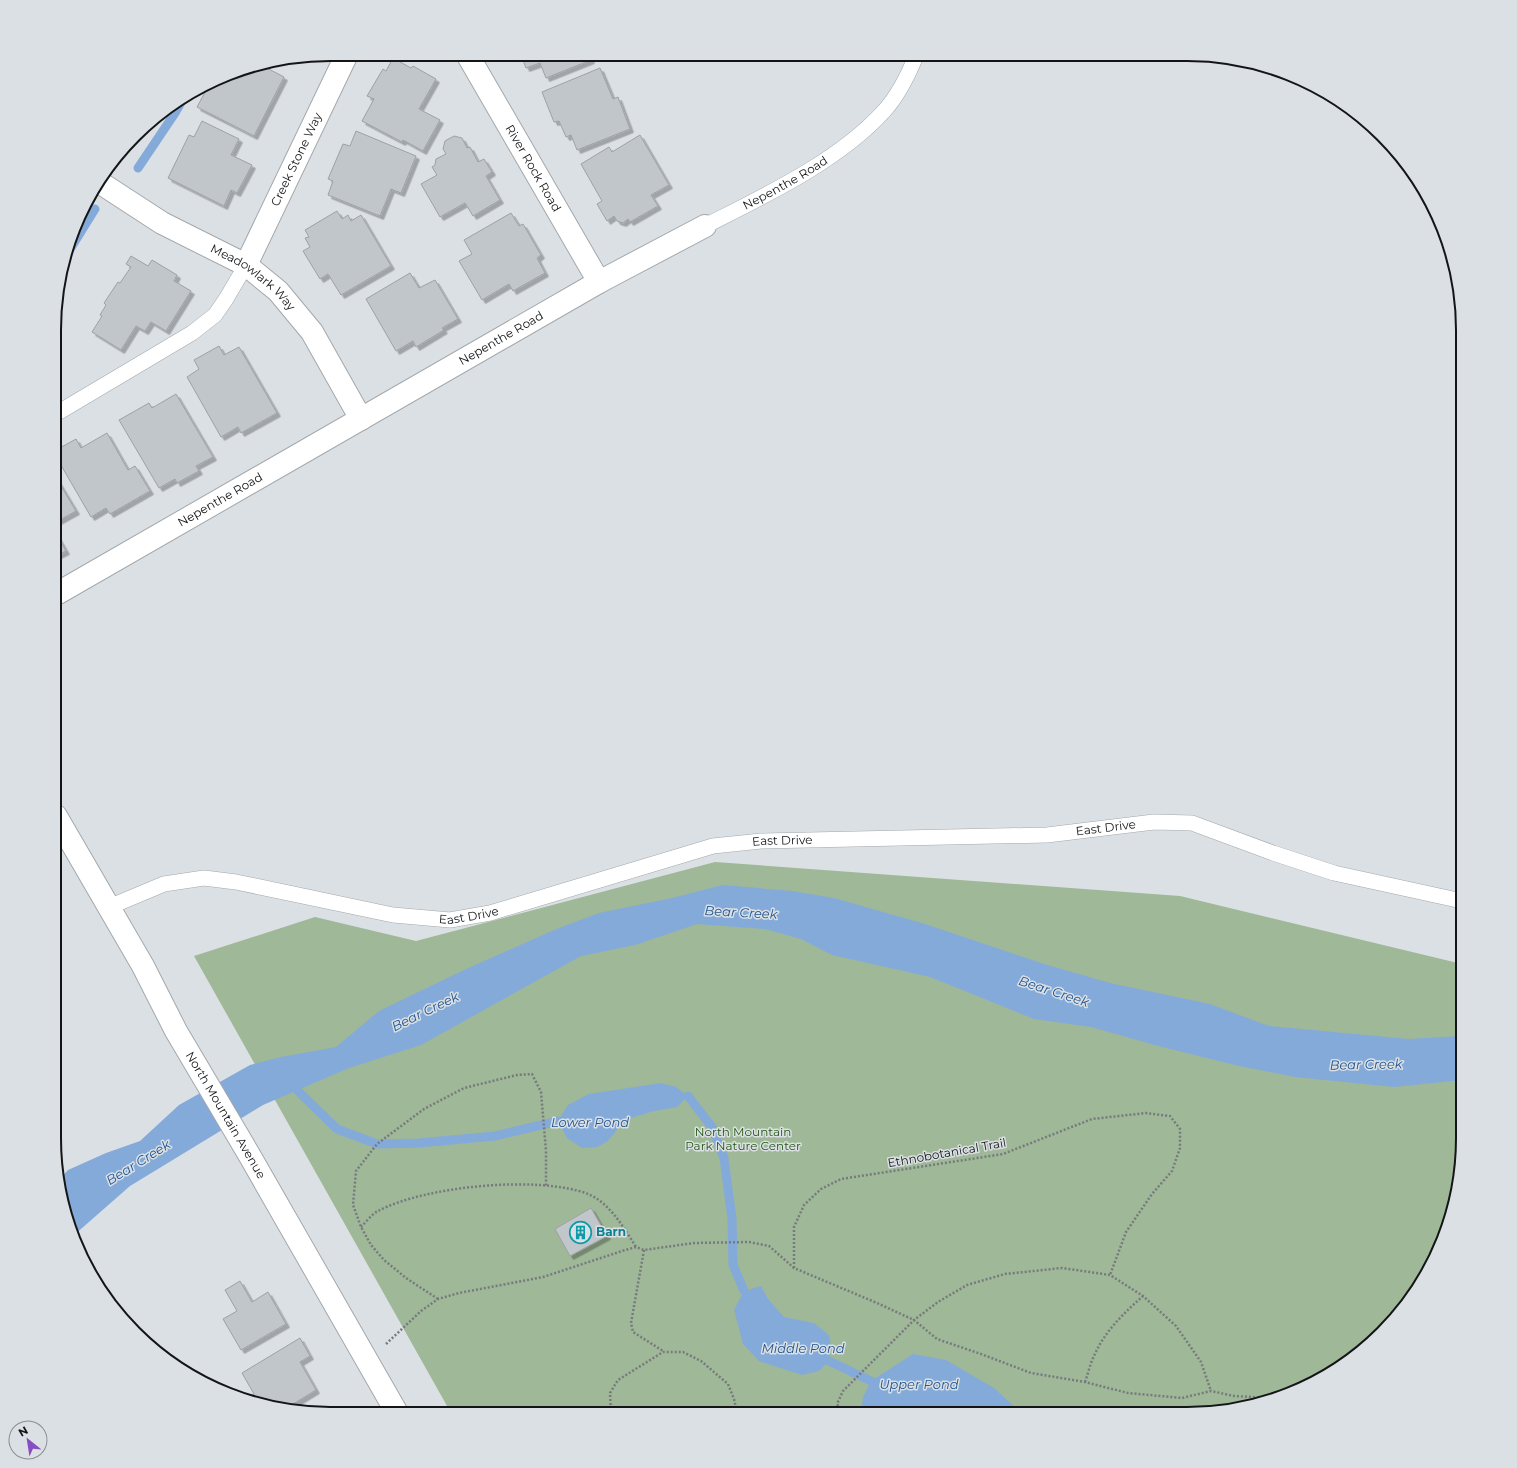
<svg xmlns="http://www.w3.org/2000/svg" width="1517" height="1468" font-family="Montserrat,sans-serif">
<defs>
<filter id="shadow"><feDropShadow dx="3.5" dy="3.5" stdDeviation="0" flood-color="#0004"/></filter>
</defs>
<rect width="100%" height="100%" fill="#dbe0e4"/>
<polygon fill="#9fb898" points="715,862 1180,896 1462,964 1462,1156 1454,1209 1434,1260 1406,1306 1355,1357 1292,1393 1205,1413 451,1413 194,956 315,917 416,941"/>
<g fill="#84aada">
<polygon points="723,885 792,891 834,898 925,924 1044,964 1110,983 1210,1004 1269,1026 1408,1039 1462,1036 1462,1080 1394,1087 1295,1077 1239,1066 1162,1047 1091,1027 1034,1019 930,977 832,955 801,939 765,929 697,924 635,945 581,956 421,1045 349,1068 263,1105 130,1186 73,1236 60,1179 68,1170 106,1153 140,1141 179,1105 250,1065 281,1057 336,1047 379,1011 466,969 554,930 599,913 672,898"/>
<polygon points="661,1083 676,1087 688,1096 677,1107 654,1111 631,1118 619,1127 608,1141 597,1147 582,1148 567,1138 558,1121 568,1105 589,1094"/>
<polygon points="761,1286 768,1299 784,1317 814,1323 829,1335 831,1347 829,1361 819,1371 802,1375 759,1361 743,1344 734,1310 744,1291"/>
<polygon points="913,1354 946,1360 994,1388 1021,1413 861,1413 863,1397 871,1381"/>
</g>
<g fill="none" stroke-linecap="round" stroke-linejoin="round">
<g stroke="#84aada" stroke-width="9">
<polyline points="138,168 175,113 184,97"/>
<polyline points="69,251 95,209"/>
<polyline points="291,1081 299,1092 337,1129 377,1144 419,1143 495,1136 558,1121"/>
<polyline points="688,1096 712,1127 724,1158 732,1219 733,1265 744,1291"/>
<polyline points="829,1361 871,1381"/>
</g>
</g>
<g fill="#c1c6ca" stroke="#9da1a5" filter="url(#shadow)">
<polygon points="513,54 589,55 591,60 546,78 540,63 526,68 521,55 514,58"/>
<polygon points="393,58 411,68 413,66 436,79 419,109 440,120 423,151 403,140 402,142 362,121 374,99 367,96 383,69 386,71"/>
<polygon points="261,65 284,77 254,136 197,107 210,83 241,69"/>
<polygon points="600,68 613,99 618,97 630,129 577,150 571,135 566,137 559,121 554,122 542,92"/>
<polygon points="202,121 239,139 231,155 252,165 237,193 231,190 224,206 168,178 189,135 194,137"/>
<polygon points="356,131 416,156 401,193 391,189 380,216 328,195 333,181 328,179 343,144 350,146"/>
<polygon points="640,135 669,185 651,195 658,206 630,222 628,219 623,223 617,221 614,216 607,221 597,204 602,201 581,164 609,147 612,152"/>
<polygon points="454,136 462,138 467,148 470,147 478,162 484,159 492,172 486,176 500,200 473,216 465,203 440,217 421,184 437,175 432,167 435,165 436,159 446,154 443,149 445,141"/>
<polygon points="337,211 342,219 348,215 351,221 361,215 391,266 341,295 328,274 320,279 303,251 310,247 305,238 309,237 305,230"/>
<polygon points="511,213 519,226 523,224 541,255 537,258 545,273 513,291 509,284 482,300 459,261 472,254 464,240"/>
<polygon points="131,256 148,266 152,260 177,275 174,281 191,291 166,331 151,322 145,331 136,326 121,350 92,332 102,316 100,315 106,305 104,303 118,282 120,283 131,267 126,264"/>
<polygon points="410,273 419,288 435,280 458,319 442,328 444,330 416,347 413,341 396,351 366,299"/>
<polygon points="219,346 224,355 239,347 277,413 241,433 238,427 221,437 187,377 199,369 194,360"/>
<polygon points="176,394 213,457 196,466 199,471 177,483 175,479 159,488 119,420 149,403 152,408"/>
<polygon points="107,433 128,470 135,466 150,491 110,514 106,508 91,517 58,460 58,449 76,439 81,448"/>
<polygon points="58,481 76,511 58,521"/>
<polygon points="58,537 66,551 58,555"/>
<polygon points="591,1208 607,1236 570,1256 555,1229"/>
<polygon points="240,1281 252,1302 268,1292 286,1324 241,1350 223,1319 237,1311 225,1290"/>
<polygon points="300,1338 310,1356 300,1362 316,1390 285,1409 258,1405 244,1399 254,1394 242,1373"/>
<polygon points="323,1407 326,1413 312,1413"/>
</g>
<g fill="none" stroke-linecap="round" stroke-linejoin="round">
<defs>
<g id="service">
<path id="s1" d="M705,226C764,196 839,161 884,111C897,97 909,73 916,56"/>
<polyline points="59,412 192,333 215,315 226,299 246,265"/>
<path id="s2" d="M109,907L164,884L204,878L236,882L393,915L450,920L490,913L713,846L761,841L1047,835L1154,822L1192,823L1273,853L1334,873L1462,901"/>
</g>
<g id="minor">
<path id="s3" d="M467,54L599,282"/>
<path id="s4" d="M99,182L162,223L246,265L278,291L312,332L361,419"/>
<path id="s5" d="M246,265L347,54"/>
<path id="s6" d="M58,593L599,282L705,226"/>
</g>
<g id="tertiary">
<path id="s7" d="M56,816L143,966L176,1031L251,1158L397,1413"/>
</g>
</defs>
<use href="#service" stroke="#a3a8ac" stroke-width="16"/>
<use href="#minor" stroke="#a3a8ac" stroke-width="24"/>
<use href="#tertiary" stroke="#a3a8ac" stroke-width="24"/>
<g stroke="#777a7d" stroke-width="2.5" stroke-dasharray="2 2" stroke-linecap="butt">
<path d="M361,1227C366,1222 372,1214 378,1211C425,1186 539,1175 588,1194C610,1203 624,1228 636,1247"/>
<polyline points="644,1250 631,1323 633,1332 663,1351"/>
<polyline points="794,1268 794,1227 804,1205 821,1189 841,1179 1003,1154 1092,1119 1146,1113 1170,1116 1180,1129 1180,1148 1172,1171 1152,1194 1126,1232 1110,1275"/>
<polyline points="438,1299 406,1278 384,1260 371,1245 361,1227 353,1205 356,1171 377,1144 424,1109 464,1088 517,1075 532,1074 541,1092 546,1151 546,1186"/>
<polyline points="386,1344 421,1311 438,1299 459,1293 543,1277 622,1251 636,1247 644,1250 694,1243 749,1242 769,1246 794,1268 877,1303 914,1320 937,1339 981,1354 1031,1373 1085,1382 1128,1393 1182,1398 1211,1391 1234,1396 1271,1398"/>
<path d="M1085,1382C1088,1374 1090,1364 1094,1356C1104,1332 1124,1313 1143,1296"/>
<polyline points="611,1413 610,1393 618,1380 663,1352 683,1352 701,1361 728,1384 734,1399 737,1413"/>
<polyline points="842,1413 837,1404 843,1391 914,1320 938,1302 967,1285 1005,1274 1062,1268 1110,1275 1143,1296 1176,1326 1201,1362 1211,1391"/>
</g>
<use href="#service" stroke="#fff" stroke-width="15"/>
<use href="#minor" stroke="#fff" stroke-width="22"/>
<use href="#tertiary" stroke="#fff" stroke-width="22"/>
</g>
<defs>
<symbol id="building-ring" viewBox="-11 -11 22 22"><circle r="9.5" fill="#dbe0e4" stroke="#0f9aa8" stroke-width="1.5"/><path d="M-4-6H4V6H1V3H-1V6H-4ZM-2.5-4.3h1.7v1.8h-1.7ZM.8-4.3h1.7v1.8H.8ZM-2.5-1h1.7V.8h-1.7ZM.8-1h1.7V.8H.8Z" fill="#0f9aa8"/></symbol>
</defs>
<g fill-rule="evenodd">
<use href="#building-ring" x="568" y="1220" width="25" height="25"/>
</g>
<g text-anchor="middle" stroke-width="3" stroke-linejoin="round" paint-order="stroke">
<g font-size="12" fill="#141517" stroke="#dbe0e4">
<text dy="4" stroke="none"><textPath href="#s5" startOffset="117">Creek Stone Way</textPath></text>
<text dy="4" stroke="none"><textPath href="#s3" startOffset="132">River Rock Road</textPath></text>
<text dy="4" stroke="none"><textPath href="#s1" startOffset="91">Nepenthe Road</textPath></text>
<text dy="4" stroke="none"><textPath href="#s4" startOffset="182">Meadowlark Way</textPath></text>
<text dy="4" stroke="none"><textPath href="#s6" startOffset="511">Nepenthe Road</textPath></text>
<text dy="4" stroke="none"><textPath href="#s6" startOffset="187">Nepenthe Road</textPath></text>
<text dy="4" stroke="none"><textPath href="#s2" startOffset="1017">East Drive</textPath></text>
<text dy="4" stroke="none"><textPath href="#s2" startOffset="693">East Drive</textPath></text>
<text dy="4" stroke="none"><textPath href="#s2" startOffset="369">East Drive</textPath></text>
<text dy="4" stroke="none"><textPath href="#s7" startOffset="344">North Mountain Avenue</textPath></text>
<text transform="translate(947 1153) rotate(-10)" y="4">Ethnobotanical Trail</text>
</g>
<g font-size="12" fill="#245714" stroke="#dbe0e4">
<text x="743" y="1136">North Mountain<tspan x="743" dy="14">Park Nature Center</tspan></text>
</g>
<g font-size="12" font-weight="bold" fill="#0d838f" stroke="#dbe0e4" text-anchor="start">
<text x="596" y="1236">Barn</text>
</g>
<g font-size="13" font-style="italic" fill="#21548f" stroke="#dbe0e4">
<text transform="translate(741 912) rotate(3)" y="5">Bear Creek</text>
<text transform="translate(1054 991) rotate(18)" y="5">Bear Creek</text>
<text transform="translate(425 1011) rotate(-26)" y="5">Bear Creek</text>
<text transform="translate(1366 1064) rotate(-1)" y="5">Bear Creek</text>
<text x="590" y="1127">Lower Pond</text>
<text transform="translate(138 1162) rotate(-32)" y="5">Bear Creek</text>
<text x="803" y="1353">Middle Pond</text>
<text x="919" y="1389">Upper Pond</text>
</g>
</g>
<path d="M0 0H1517V1468H0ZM330 61H1187A269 269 0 0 1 1456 330V1138A269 269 0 0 1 1187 1407H330A269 269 0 0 1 61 1138V330A269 269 0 0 1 330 61Z" fill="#dbe0e4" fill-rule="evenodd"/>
<path fill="none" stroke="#141517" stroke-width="2" d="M330 61H1187A269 269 0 0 1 1456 330V1138A269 269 0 0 1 1187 1407H330A269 269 0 0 1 61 1138V330A269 269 0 0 1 330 61Z"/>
<g transform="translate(28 1440) rotate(330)"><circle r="19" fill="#dbe0e4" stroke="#8b8f92"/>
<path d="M0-3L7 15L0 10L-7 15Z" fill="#884dc3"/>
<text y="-6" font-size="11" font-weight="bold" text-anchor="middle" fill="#141517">N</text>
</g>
</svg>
